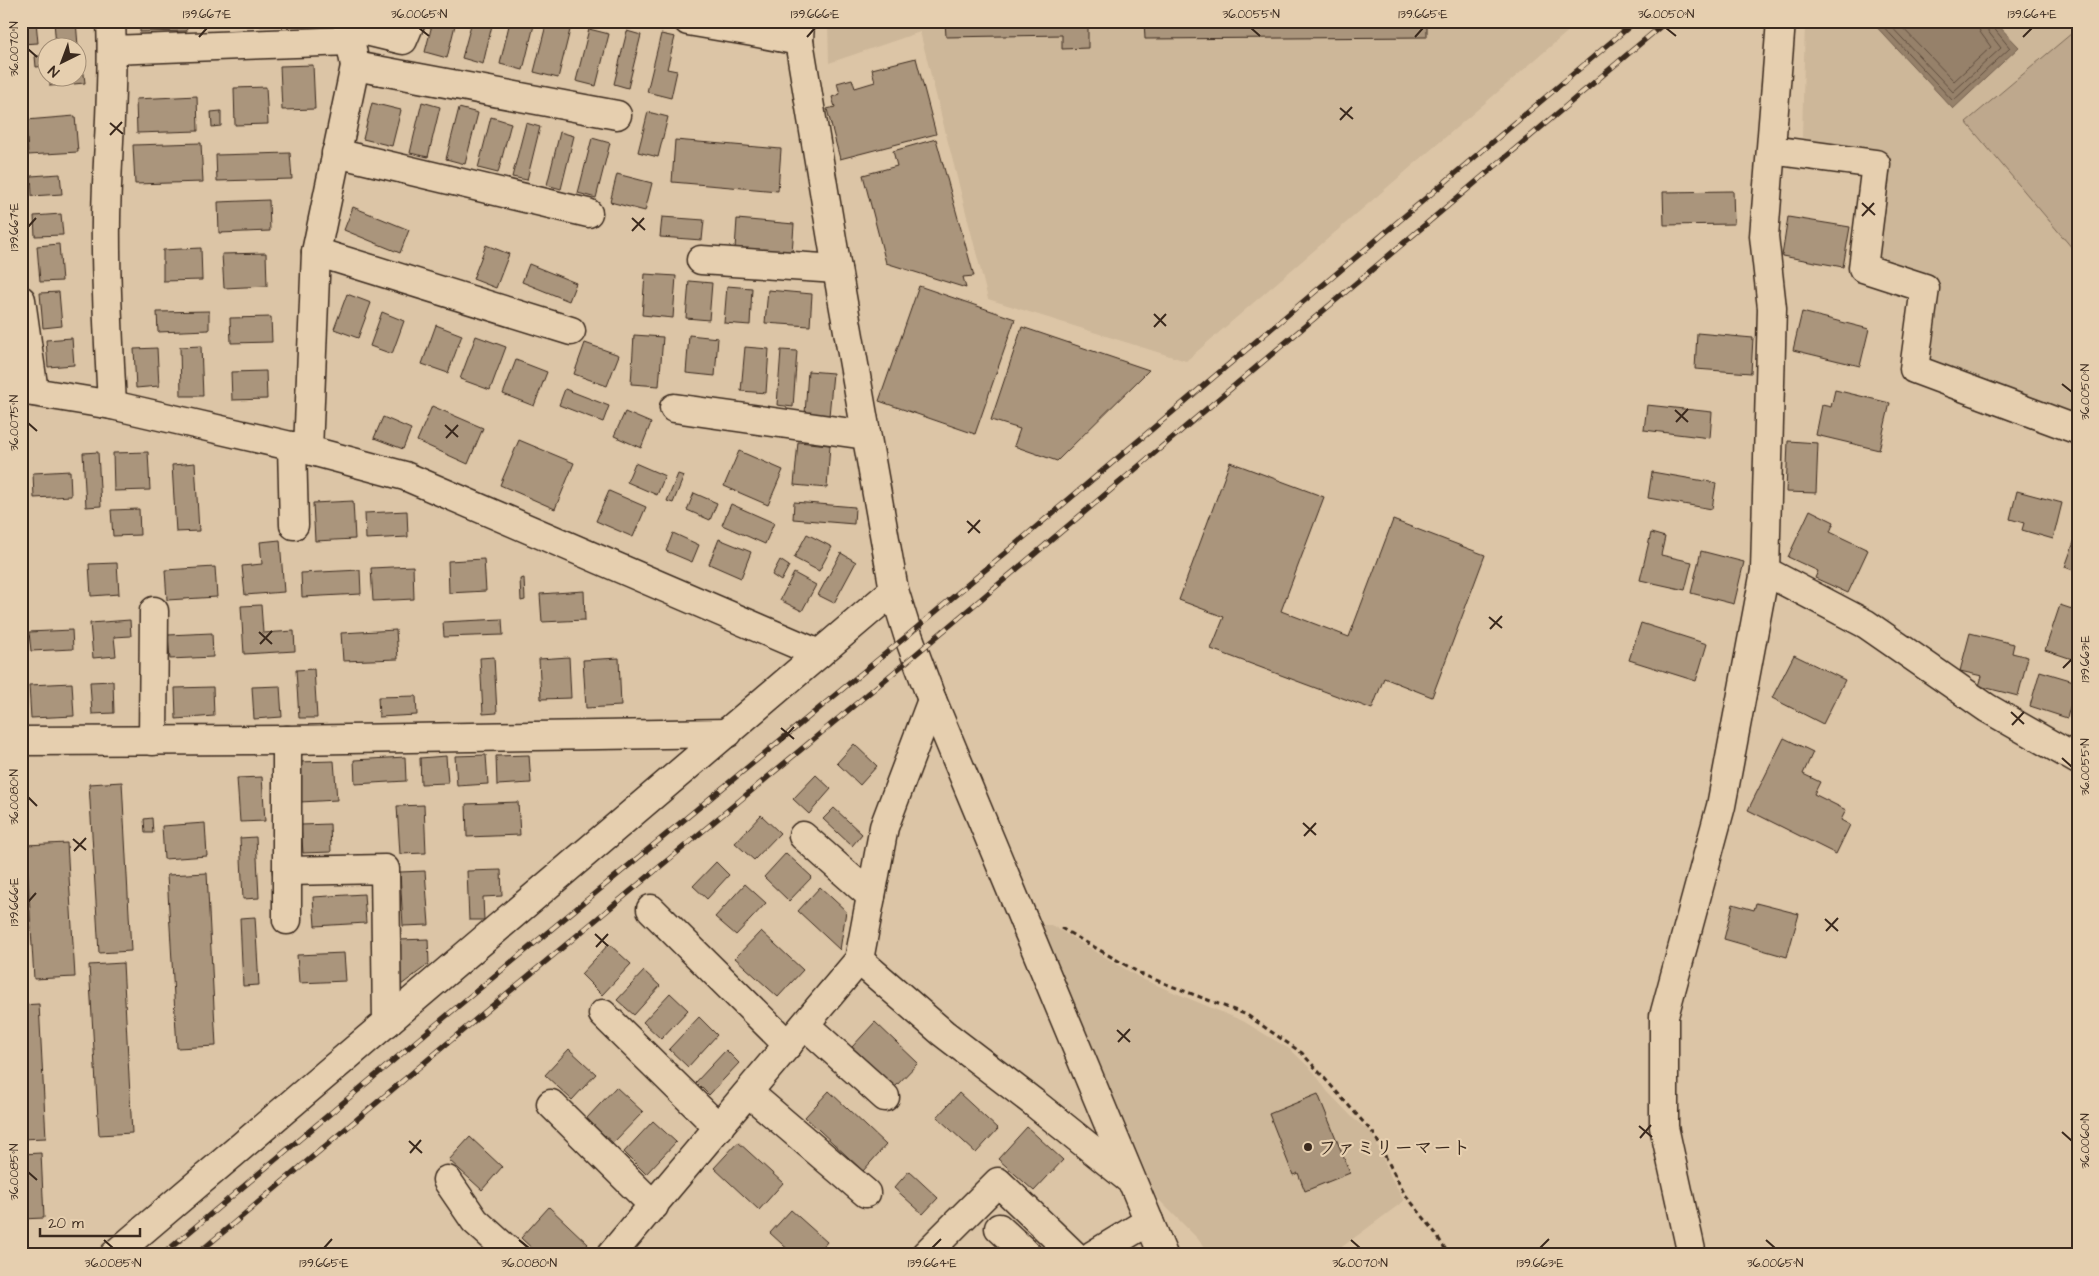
<svg xmlns="http://www.w3.org/2000/svg" width="2099" height="1276" font-family="'Architects Daughter','Klee One',sans-serif">
<rect width="100%" height="100%" fill="#dcc5a6"/>
<filter id="ink" filterUnits="userSpaceOnUse"><feTurbulence type="fractalNoise" baseFrequency=".02" numOctaves="2"/><feDisplacementMap in="SourceGraphic" scale="10" xChannelSelector="R" yChannelSelector="G"/><feConvolveMatrix kernelMatrix="1 2 1 2 8 2 1 2 1" color-interpolation-filters="sRGB"/></filter>
<g filter="url(#ink)">
<g fill="#cdb799">
<polygon points="828,21 1580,21 1186,361 988,299 920,32 829,63"/>
<polygon points="1805,21 2078,21 2078,411 2074,414 1914,369 1925,288 1863,268 1876,164 1802,137"/>
<polygon points="1041,925 1051,925 1142,979 1243,1021 1291,1050 1314,1072 1327,1091 1354,1119 1372,1133 1391,1177 1404,1201 1331,1255 1210,1255 1198,1239 1157,1198"/>
</g>
<polygon fill="#bea88d" stroke="#7c6956" points="2078,28 2078,255 1966,122"/>
<polygon fill="#96816b" stroke="#725e4c" points="1871,21 1994,21 2019,47 1953,109"/>
<g fill="none" stroke-linecap="round" stroke-linejoin="round">
<g stroke="#5f4d3d" stroke-width="1">
<polyline points="1878,21 1953,101 2010,48 1992,26 1991,21"/>
<polyline points="1886,21 1953,92 2001,48 1987,30 1985,21"/>
<polyline points="1896,21 1954,81 1991,47 1980,32 1977,21"/>
</g>
</g>
<g fill="#aa957c" stroke="#3b2a1e">
<polygon points="21,21 36,21 38,43 21,44"/>
<polygon points="54,21 76,21 78,46 56,47"/>
<polygon points="140,21 186,21 187,31 140,32"/>
<polygon points="196,21 234,21 234,24 196,26"/>
<polygon points="260,21 310,21 310,24 260,26"/>
<polygon points="433,21 456,21 447,58 425,52"/>
<polygon points="472,21 493,21 483,64 462,58"/>
<polygon points="510,21 535,21 523,70 500,64"/>
<polygon points="547,21 572,22 558,78 534,72"/>
<polygon points="945,21 1088,21 1088,48 1062,49 1062,35 946,37"/>
<polygon points="1144,21 1427,21 1427,37 1145,39"/>
<polygon points="589,29 609,34 596,86 576,81"/>
<polygon points="627,31 641,35 628,88 614,84"/>
<polygon points="661,34 675,37 667,69 677,71 671,98 647,92"/>
<polygon points="35,56 48,56 48,66 36,67"/>
<polygon points="916,58 936,134 840,159 827,109 835,107 832,97 840,94 837,83 852,79 855,88 875,82 872,69"/>
<polygon points="313,65 315,109 282,110 280,66"/>
<polygon points="78,74 84,74 85,83 50,86 50,78 78,78"/>
<polygon points="266,87 268,124 235,125 234,88"/>
<polygon points="197,96 198,131 137,133 136,99"/>
<polygon points="422,102 440,107 428,157 410,153"/>
<polygon points="372,103 401,110 392,146 363,139"/>
<polygon points="459,108 478,113 465,164 446,159"/>
<polygon points="221,111 221,126 212,127 211,112"/>
<polygon points="648,112 668,117 658,157 638,152"/>
<polygon points="75,116 78,152 28,155 26,120"/>
<polygon points="491,117 511,123 498,173 478,168"/>
<polygon points="526,123 540,127 527,180 512,177"/>
<polygon points="560,132 574,136 561,189 547,185"/>
<polygon points="592,138 610,143 596,198 578,193"/>
<polygon points="936,139 974,276 963,277 966,288 886,263 863,175 897,166 893,151"/>
<polygon points="675,140 781,149 778,191 672,182"/>
<polygon points="201,143 203,182 135,184 133,145"/>
<polygon points="290,153 292,179 217,181 216,155"/>
<polygon points="60,174 62,194 32,196 31,176"/>
<polygon points="617,174 652,183 645,211 610,202"/>
<polygon points="1733,191 1734,224 1664,225 1663,192"/>
<polygon points="269,200 270,231 219,233 218,202"/>
<polygon points="353,207 409,230 400,253 344,230"/>
<polygon points="61,214 63,235 35,236 34,216"/>
<polygon points="662,217 704,220 702,240 660,237"/>
<polygon points="1788,217 1850,227 1843,267 1782,256"/>
<polygon points="737,219 794,224 792,254 735,249"/>
<polygon points="59,244 62,281 40,282 37,246"/>
<polygon points="486,245 509,254 496,288 473,279"/>
<polygon points="201,248 202,280 163,281 163,250"/>
<polygon points="266,253 267,286 224,288 222,254"/>
<polygon points="529,264 576,283 569,301 522,282"/>
<polygon points="645,274 676,276 673,318 642,315"/>
<polygon points="689,281 712,283 709,320 686,318"/>
<polygon points="727,286 752,288 750,325 724,323"/>
<polygon points="919,286 1015,319 975,434 879,401"/>
<polygon points="768,290 812,294 810,326 765,323"/>
<polygon points="59,292 62,326 43,328 40,293"/>
<polygon points="347,294 371,303 358,338 334,329"/>
<polygon points="209,311 209,330 158,332 157,312"/>
<polygon points="382,312 404,321 392,354 370,346"/>
<polygon points="1802,312 1869,329 1860,366 1793,350"/>
<polygon points="271,317 272,342 231,343 230,318"/>
<polygon points="436,325 462,335 448,373 422,364"/>
<polygon points="1022,327 1149,370 1057,461 1014,446 1020,429 991,420"/>
<polygon points="1697,333 1753,338 1751,373 1695,369"/>
<polygon points="634,335 663,337 659,386 631,384"/>
<polygon points="689,335 718,338 715,376 686,373"/>
<polygon points="476,336 506,347 490,390 460,379"/>
<polygon points="72,338 74,365 48,367 46,340"/>
<polygon points="585,343 619,355 607,386 574,374"/>
<polygon points="201,346 203,396 181,396 180,347"/>
<polygon points="745,347 769,349 766,393 741,391"/>
<polygon points="157,348 159,386 136,388 134,349"/>
<polygon points="781,350 797,351 793,407 777,405"/>
<polygon points="516,360 547,372 534,406 503,394"/>
<polygon points="266,371 267,399 232,400 231,372"/>
<polygon points="808,371 833,373 829,416 805,414"/>
<polygon points="565,389 609,406 603,422 559,405"/>
<polygon points="1835,390 1890,403 1879,450 1816,435 1822,405 1831,407"/>
<polygon points="1647,405 1712,412 1710,438 1644,430"/>
<polygon points="432,406 483,428 468,464 417,441"/>
<polygon points="625,412 651,423 641,448 614,436"/>
<polygon points="383,417 411,429 403,449 374,438"/>
<polygon points="519,440 574,463 555,509 500,485"/>
<polygon points="1788,441 1818,443 1816,493 1786,492"/>
<polygon points="798,442 830,445 827,488 794,485"/>
<polygon points="739,451 783,470 768,505 724,486"/>
<polygon points="98,452 101,506 86,507 83,453"/>
<polygon points="148,452 150,490 114,491 113,453"/>
<polygon points="1230,462 1324,497 1281,611 1349,637 1393,520 1485,555 1432,697 1384,678 1372,709 1211,649 1224,617 1179,600"/>
<polygon points="195,463 199,531 176,532 172,465"/>
<polygon points="635,463 665,476 657,495 627,482"/>
<polygon points="70,471 71,496 34,498 33,473"/>
<polygon points="1652,472 1716,483 1712,509 1648,498"/>
<polygon points="678,474 684,476 673,503 667,501"/>
<polygon points="21,489 24,489 27,536 21,536"/>
<polygon points="609,491 646,507 633,537 596,521"/>
<polygon points="2017,491 2062,503 2053,539 2022,530 2024,523 2010,519"/>
<polygon points="694,493 717,503 710,520 687,510"/>
<polygon points="353,501 355,539 315,541 313,503"/>
<polygon points="794,502 855,507 854,524 793,519"/>
<polygon points="731,504 774,523 765,544 722,525"/>
<polygon points="139,509 140,535 113,536 111,510"/>
<polygon points="1810,510 1834,522 1830,532 1868,550 1848,593 1815,578 1818,571 1788,557"/>
<polygon points="407,511 408,537 366,539 365,513"/>
<polygon points="2078,531 2078,572 2065,567"/>
<polygon points="673,533 699,545 692,562 666,551"/>
<polygon points="1651,533 1665,537 1661,555 1692,562 1685,590 1640,580"/>
<polygon points="807,534 832,547 819,571 794,558"/>
<polygon points="719,539 751,552 741,578 709,564"/>
<polygon points="280,540 284,592 245,595 242,566 262,564 260,542"/>
<polygon points="1701,551 1744,562 1734,604 1691,593"/>
<polygon points="841,553 856,562 834,603 818,595"/>
<polygon points="484,559 486,591 449,593 448,561"/>
<polygon points="780,560 789,566 781,581 772,575"/>
<polygon points="117,563 119,594 91,596 89,564"/>
<polygon points="413,566 414,599 373,601 371,568"/>
<polygon points="215,567 217,597 167,600 165,570"/>
<polygon points="360,570 361,594 302,597 301,573"/>
<polygon points="794,573 816,585 802,611 780,600"/>
<polygon points="524,578 525,600 521,601 520,579"/>
<polygon points="584,591 585,620 542,622 540,594"/>
<polygon points="261,605 263,633 294,631 295,651 244,654 241,606"/>
<polygon points="2060,605 2078,611 2078,661 2045,650"/>
<polygon points="502,619 503,635 444,637 443,622"/>
<polygon points="130,620 131,636 114,637 116,656 93,658 90,623"/>
<polygon points="1641,623 1707,644 1696,681 1629,660"/>
<polygon points="72,630 73,649 31,651 29,632"/>
<polygon points="396,630 398,659 343,661 341,633"/>
<polygon points="212,633 213,657 170,659 168,635"/>
<polygon points="1970,633 2014,644 2012,653 2028,657 2018,696 1979,686 1982,676 1960,671"/>
<polygon points="1794,655 1845,680 1823,724 1772,698"/>
<polygon points="494,657 497,713 483,714 480,658"/>
<polygon points="569,657 571,698 541,699 539,659"/>
<polygon points="619,658 621,706 586,708 583,660"/>
<polygon points="314,669 317,718 299,718 296,670"/>
<polygon points="2040,671 2077,682 2067,718 2030,706"/>
<polygon points="113,681 114,713 92,714 90,682"/>
<polygon points="72,683 74,716 31,718 29,685"/>
<polygon points="280,686 282,717 254,719 252,687"/>
<polygon points="213,687 214,716 176,719 175,688"/>
<polygon points="416,696 417,715 379,717 378,697"/>
<polygon points="1784,738 1813,752 1803,774 1820,782 1814,794 1846,810 1841,820 1850,825 1836,854 1748,810"/>
<polygon points="854,744 877,766 860,785 837,763"/>
<polygon points="486,755 488,784 457,786 455,756"/>
<polygon points="529,755 531,783 497,785 496,756"/>
<polygon points="446,756 448,783 421,784 420,758"/>
<polygon points="405,757 406,781 355,784 354,760"/>
<polygon points="334,761 337,800 300,802 298,762"/>
<polygon points="816,775 831,789 809,814 793,799"/>
<polygon points="262,777 265,821 240,822 237,778"/>
<polygon points="122,782 131,951 99,953 89,784"/>
<polygon points="518,802 520,835 467,837 466,804"/>
<polygon points="424,805 426,853 400,854 397,806"/>
<polygon points="834,808 862,834 852,846 823,819"/>
<polygon points="761,815 780,833 754,860 735,843"/>
<polygon points="152,818 153,833 145,833 144,819"/>
<polygon points="205,823 207,856 164,859 162,826"/>
<polygon points="330,824 331,852 303,853 301,825"/>
<polygon points="256,837 259,898 243,899 240,838"/>
<polygon points="67,843 75,977 34,979 26,845"/>
<polygon points="786,853 812,877 789,901 764,877"/>
<polygon points="716,862 729,875 707,899 693,886"/>
<polygon points="501,870 502,896 483,897 484,920 469,920 467,871"/>
<polygon points="425,871 429,925 403,926 400,872"/>
<polygon points="207,873 216,1046 177,1048 167,875"/>
<polygon points="745,884 766,903 736,935 715,917"/>
<polygon points="820,887 846,911 840,950 798,911"/>
<polygon points="364,894 366,923 315,926 313,897"/>
<polygon points="1756,903 1799,914 1787,957 1724,939 1733,904 1754,910"/>
<polygon points="255,917 259,985 243,986 240,918"/>
<polygon points="761,931 803,970 778,997 735,958"/>
<polygon points="428,939 429,964 401,985 399,940"/>
<polygon points="609,944 631,964 602,995 581,974"/>
<polygon points="344,953 346,981 299,983 297,955"/>
<polygon points="123,963 132,1133 99,1135 89,965"/>
<polygon points="644,971 660,986 634,1015 617,1000"/>
<polygon points="670,993 688,1010 661,1039 643,1022"/>
<polygon points="39,1004 46,1138 21,1139 21,1005"/>
<polygon points="699,1017 717,1035 688,1067 669,1049"/>
<polygon points="875,1022 918,1063 895,1087 852,1047"/>
<polygon points="569,1049 596,1074 572,1100 545,1075"/>
<polygon points="726,1050 739,1063 709,1095 696,1082"/>
<polygon points="616,1087 643,1112 613,1143 586,1119"/>
<polygon points="829,1091 886,1145 863,1171 805,1117"/>
<polygon points="959,1093 998,1129 976,1153 937,1117"/>
<polygon points="1318,1094 1350,1173 1305,1191 1298,1173 1293,1175 1269,1114"/>
<polygon points="653,1121 676,1142 646,1174 624,1152"/>
<polygon points="1027,1127 1063,1160 1034,1191 998,1159"/>
<polygon points="470,1137 502,1167 482,1190 449,1160"/>
<polygon points="738,1142 783,1183 759,1210 714,1168"/>
<polygon points="41,1153 44,1218 21,1219 21,1154"/>
<polygon points="909,1171 938,1198 923,1214 894,1188"/>
<polygon points="549,1207 588,1244 579,1255 539,1255 521,1238"/>
<polygon points="791,1210 827,1242 816,1255 794,1255 770,1233"/>
</g>
<g fill="none" stroke-linecap="round" stroke-linejoin="round">
<defs>
<g id="minor">
<path d="M111,21C114,87 107,153 106,219C105,281 109,343 112,405"/>
<polyline points="688,21 753,32 799,41"/>
<polyline points="800,21 799,41 837,269 894,590 908,635 932,700 1163,1255"/>
<polyline points="349,27 403,40 411,21"/>
<polyline points="112,50 350,41"/>
<polyline points="355,66 617,115"/>
<polyline points="1772,150 1876,164 1863,268 1925,288 1914,369 2078,430"/>
<polyline points="336,153 588,213"/>
<polyline points="316,252 571,331"/>
<polyline points="701,260 837,269"/>
<polyline points="21,300 34,392"/>
<polyline points="21,390 112,405 308,450 405,476 819,654"/>
<polyline points="674,408 866,435"/>
<polyline points="292,446 294,525"/>
<polyline points="308,450 316,252 355,66 347,21"/>
<polyline points="1765,571 1866,624 1987,708 2078,760"/>
<polyline points="287,740 287,920"/>
<polyline points="21,741 287,740 728,733"/>
<polyline points="153,741 154,611"/>
<polyline points="803,836 871,896"/>
<polyline points="287,871 385,869 387,1023"/>
<polyline points="651,909 788,1045"/>
<polyline points="859,960 943,1033 1033,1102 1130,1180"/>
<polyline points="603,1014 719,1128"/>
<polyline points="805,1025 885,1097"/>
<polyline points="749,1093 866,1193"/>
<polyline points="551,1104 654,1206"/>
<polyline points="447,1180 475,1221 513,1255"/>
<polyline points="999,1228 1028,1255"/>
<polyline points="114,1255 894,590"/>
<polyline points="611,1255 859,960 884,827 932,700"/>
<polyline points="925,1255 998,1182 1074,1255"/>
<polyline points="1093,1255 1149,1221"/>
<polyline points="1692,1255 1664,1127 1664,1016 1721,806 1765,571 1772,308 1764,236 1781,21"/>
</g>
</defs>
<use href="#minor" stroke="#3b2a1e" stroke-width="31"/>
<polyline stroke="#3b2a1e" stroke-width="3" stroke-dasharray="5 4" stroke-linecap="butt" points="1061,928 1143,975 1247,1015 1302,1053 1374,1134 1404,1193 1432,1228 1449,1255"/>
<use href="#minor" stroke="#e6cfaf" stroke-width="28"/>
<defs>
<g id="rail">
<polyline points="162,1255 445,1017 908,635 1636,21"/>
<polyline points="196,1255 456,1036 916,654 1667,21"/>
</g>
</defs>
<use href="#rail" stroke="#3b2a1e" stroke-width="5.5"/>
<use href="#rail" stroke="#e6cfaf" stroke-width="4" stroke-dasharray="11" stroke-linecap="butt"/>
</g>
</g>
<path fill="none" stroke="#3b2a1e" stroke-width="2" d="M419,28L429,36M1251,28L1260,36M1666,28L1676,36M199,37L207,28M807,37L815,28M1415,37L1423,28M2023,37L2032,28M28,49L37,57M1340,108L1353,119M1340,120L1352,107M110,123L123,134M110,135L122,122M1862,203L1875,215M1862,216L1874,203M632,218L645,230M28,227L36,218M632,231L644,218M1154,314L1166,326M1154,327L1166,314M2062,384L2072,392M1675,410L1688,422M1676,422L1688,409M28,423L37,431M445,425L458,437M446,438L458,425M967,521L980,533M968,533L980,520M1489,617L1502,628M1490,629L1502,616M259,632L272,644M260,644L272,631M2063,668L2072,659M2011,712L2024,724M2012,725L2024,712M781,728L794,739M782,740L794,727M2062,758L2072,767M28,797L37,806M1303,823L1316,835M1304,836L1316,823M73,839L86,850M74,851L86,838M28,902L36,893M1825,919L1838,931M1826,931L1838,918M595,934L608,946M596,947L608,934M1117,1030L1130,1042M1118,1042L1130,1029M1639,1126L1652,1137M2062,1132L2072,1141M1640,1138L1651,1125M409,1141L422,1153M410,1153L421,1140M28,1172L37,1180M104,1240L113,1248M519,1240L529,1248M1351,1240L1360,1248M1766,1240L1775,1248M324,1248L332,1239M932,1248L941,1239M1540,1248L1549,1239"/>
<circle fill="#3b2a1e" stroke="#e6cfaf" stroke-width="2" cx="1308" cy="1147" r="5"/>
<g text-anchor="middle" stroke-width="4.5" stroke-linejoin="round" paint-order="stroke">
<g font-size="19" font-weight="bold" fill="#3b2a1e" stroke="#e6cfaf" text-anchor="start">
<text x="1318" y="1154">ファミリーマート</text>
</g>
</g>
<rect width="2099" height="1276" fill="none" stroke="#e6cfaf" stroke-width="55"/>
<g transform="translate(62 62) rotate(222)"><circle r="24" fill="#e6cfaf" stroke="#a28d75"/>
<path d="M0-4L9 19L0 12L-9 19Z" fill="#3b2a1e"/>
<text y="-8" font-size="14" font-weight="bold" text-anchor="middle" fill="#3b2a1e">N</text>
</g>
<path d="M40 1228v8h100v-8" fill="none" stroke="#3b2a1e" stroke-width="2.5"/>
<text x="48" y="1228" font-size="15" fill="#3b2a1e" stroke="#e6cfaf" stroke-width="4" paint-order="stroke">20 m</text>
<rect x="28" y="28" width="2044" height="1220" fill="none" stroke="#3b2a1e" stroke-width="2"/>
<g font-size="12" text-anchor="middle" fill="#3b2a1e">
<text x="207" y="18">139.667°E</text>
<text x="419" y="18">36.0065°N</text>
<text x="815" y="18">139.666°E</text>
<text x="1251" y="18">36.0055°N</text>
<text x="1423" y="18">139.665°E</text>
<text x="1666" y="18">36.0050°N</text>
<text x="2032" y="18">139.664°E</text>
<text transform="translate(14 49) rotate(-90)" y="4">36.0070°N</text>
<text transform="translate(14 227) rotate(-90)" y="4">139.667°E</text>
<text transform="translate(2085 392) rotate(-90)" y="4">36.0050°N</text>
<text transform="translate(14 423) rotate(-90)" y="4">36.0075°N</text>
<text transform="translate(2085 659) rotate(-90)" y="4">139.663°E</text>
<text transform="translate(2085 767) rotate(-90)" y="4">36.0055°N</text>
<text transform="translate(14 797) rotate(-90)" y="4">36.0080°N</text>
<text transform="translate(14 902) rotate(-90)" y="4">139.666°E</text>
<text transform="translate(2085 1141) rotate(-90)" y="4">36.0060°N</text>
<text transform="translate(14 1172) rotate(-90)" y="4">36.0085°N</text>
<text x="113" y="1267">36.0085°N</text>
<text x="324" y="1267">139.665°E</text>
<text x="529" y="1267">36.0080°N</text>
<text x="932" y="1267">139.664°E</text>
<text x="1360" y="1267">36.0070°N</text>
<text x="1540" y="1267">139.663°E</text>
<text x="1775" y="1267">36.0065°N</text>
</g>
</svg>
